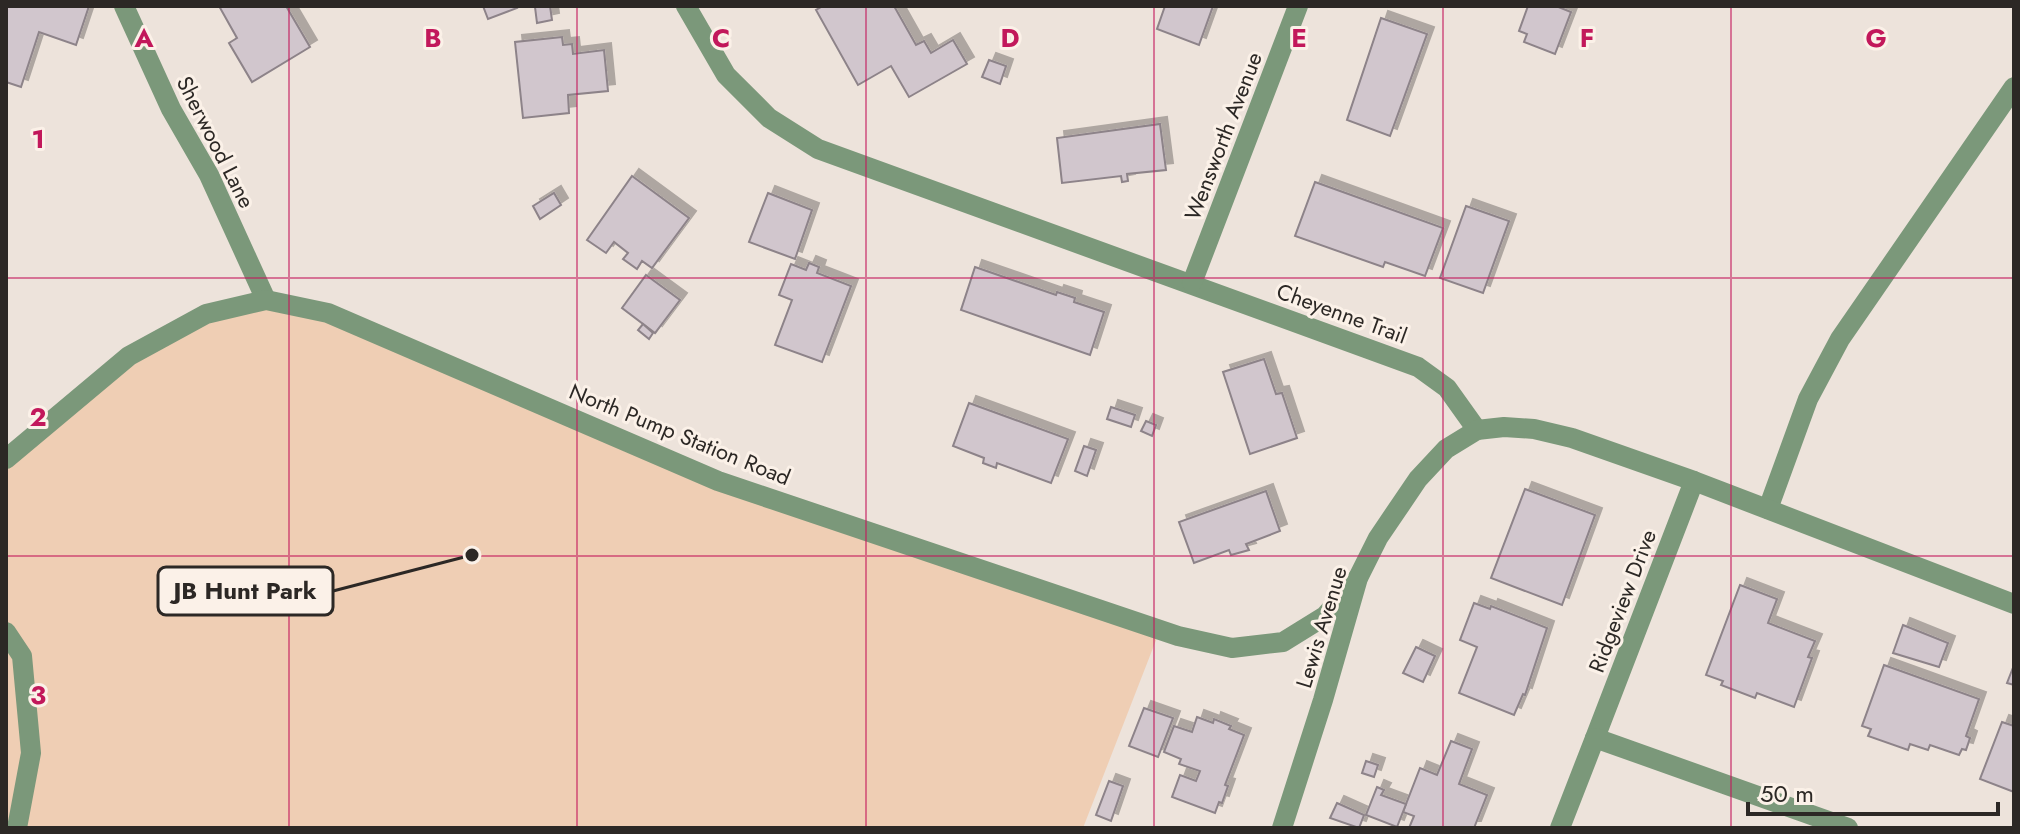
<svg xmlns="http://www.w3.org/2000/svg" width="2020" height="834" font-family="Jost,sans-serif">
<defs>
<filter id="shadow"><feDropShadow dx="7" dy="-7" stdDeviation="0" flood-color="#0004"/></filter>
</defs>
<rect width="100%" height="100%" fill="#ede3db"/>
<polygon fill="#efceb4" points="266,300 328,313 718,481 1160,630 1083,828 6,828 6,459 129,356"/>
<g fill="#d1c6cd" stroke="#8d8389" stroke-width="2" filter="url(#shadow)">
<polygon points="6,6 89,6 76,45 39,32 21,87 6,82"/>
<polygon points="219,6 286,6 310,47 252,82 229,43 237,38"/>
<polygon points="483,6 516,6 517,8 488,19"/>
<polygon points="550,6 552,20 537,23 535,7"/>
<polygon points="823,6 894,6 916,45 924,41 931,53 953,40 967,64 909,97 891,66 858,85 816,10"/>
<polygon points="1165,6 1213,6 1199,45 1157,29"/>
<polygon points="1528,6 1556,6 1571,12 1555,54 1524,42 1527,34 1519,31"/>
<polygon points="1381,18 1427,34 1390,136 1347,120"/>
<polygon points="562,37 563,45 572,44 573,54 604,50 608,91 568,95 569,113 523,118 515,42"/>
<polygon points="989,60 1006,66 1000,84 982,77"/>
<polygon points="1160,124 1166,170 1127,174 1128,181 1122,182 1121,176 1062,183 1057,138"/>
<polygon points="632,176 689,218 652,268 642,261 637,269 623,259 628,253 614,242 606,253 587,240"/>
<polygon points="1315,182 1443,228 1425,276 1385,262 1383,267 1295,236"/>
<polygon points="554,193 561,205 540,219 533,206"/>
<polygon points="768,193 812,210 795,259 749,242"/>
<polygon points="1466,206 1509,221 1483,293 1440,278"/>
<polygon points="809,263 819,267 817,273 851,286 822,362 775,345 792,300 779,295 791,264 806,270"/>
<polygon points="975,267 1056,295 1057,292 1075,298 1074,302 1104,312 1090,355 961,310"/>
<polygon points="646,275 680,300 655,333 622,308"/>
<polygon points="643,324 653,333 649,339 638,330"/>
<polygon points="1264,359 1276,394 1282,393 1297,438 1250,454 1223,372"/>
<polygon points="969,403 1068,439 1051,483 997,463 996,468 983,463 984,458 953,446"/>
<polygon points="1111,407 1135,415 1131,427 1107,419"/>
<polygon points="1146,421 1156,425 1152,436 1141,431"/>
<polygon points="1084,446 1096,450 1087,476 1075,471"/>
<polygon points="1525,489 1595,515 1562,605 1491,578"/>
<polygon points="1266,491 1280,531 1246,544 1249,550 1231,555 1229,550 1194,563 1179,522"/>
<polygon points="1740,585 1777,599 1768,623 1815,641 1808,657 1812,658 1794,707 1757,693 1755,698 1721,685 1723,681 1706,675"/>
<polygon points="1474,603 1490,609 1491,606 1547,628 1525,695 1523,694 1514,715 1459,693 1477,647 1460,640"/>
<polygon points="1903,625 1948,643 1939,667 1893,653"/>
<polygon points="1416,647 1435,656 1423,682 1403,673"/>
<polygon points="1884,665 1979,699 1966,736 1970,738 1966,750 1962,749 1959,755 1930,745 1928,750 1910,744 1908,750 1868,736 1871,729 1862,726"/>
<polygon points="2014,665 2014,685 2007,683"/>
<polygon points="1144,708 1173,718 1158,757 1129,746"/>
<polygon points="1197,717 1213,723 1214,719 1231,726 1229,729 1244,735 1225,785 1228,786 1222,803 1219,802 1215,813 1172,797 1180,775 1196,781 1200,771 1179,764 1181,759 1164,752 1174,726 1192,732"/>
<polygon points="2002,722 2014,726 2014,792 1980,779"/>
<polygon points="1451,741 1472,749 1459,784 1487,795 1474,828 1409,828 1414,816 1403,812 1420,768 1437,775"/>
<polygon points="1366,761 1378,765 1374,777 1362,773"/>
<polygon points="1109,781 1123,786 1111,821 1096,815"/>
<polygon points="1377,787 1384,790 1381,795 1406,804 1397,827 1366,815"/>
<polygon points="1337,803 1364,815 1359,828 1330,818"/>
</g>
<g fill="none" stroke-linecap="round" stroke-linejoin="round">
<g stroke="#7b987a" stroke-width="20">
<polyline points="124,6 171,109 209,175 266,300"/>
<polyline points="686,6 726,75 769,118 818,149 1418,367 1447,388 1477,430"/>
<polyline points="1192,283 1298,6"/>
<polyline points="6,459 129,356 206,314 266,300 328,313 718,481 1178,636 1232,648 1283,642 1325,616 1358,578"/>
<polyline points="1768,509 1808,399 1840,339 2014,87"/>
<polyline points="6,632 22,656 31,753 17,828"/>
<polyline points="1595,738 1694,481"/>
<polyline points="1282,828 1323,700 1358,578 1378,538 1418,479 1446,449 1477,430 1504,427 1534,429 1572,438 1694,481 2014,604"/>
<polyline points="1560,828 1595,738 1848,828"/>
</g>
</g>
<path fill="none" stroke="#c2185b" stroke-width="2" stroke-opacity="0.55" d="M289,6V828M577,6V828M866,6V828M1154,6V828M1443,6V828M1731,6V828M6,278H2014M6,556H2014"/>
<g text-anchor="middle" stroke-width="6" stroke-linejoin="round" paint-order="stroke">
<g font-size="22" fill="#2c2825" stroke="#fbf1e8">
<text transform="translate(1223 136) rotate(-69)" y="8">Wensworth Avenue</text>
<text transform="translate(216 142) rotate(63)" y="8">Sherwood Lane</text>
<text transform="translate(1342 313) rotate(20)" y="8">Cheyenne Trail</text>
<text transform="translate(680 434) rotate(22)" y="8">North Pump Station Road</text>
<text transform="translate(1622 601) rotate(-69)" y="8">Ridgeview Drive</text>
<text transform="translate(1321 627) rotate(-73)" y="8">Lewis Avenue</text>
</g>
</g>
<g font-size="26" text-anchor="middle" font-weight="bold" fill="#c2185b" stroke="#fbf1e8" stroke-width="6" stroke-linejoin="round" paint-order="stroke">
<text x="144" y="47">A</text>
<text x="433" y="47">B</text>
<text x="721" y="47">C</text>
<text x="1010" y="47">D</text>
<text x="1299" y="47">E</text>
<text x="1587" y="47">F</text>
<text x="1876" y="47">G</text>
<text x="38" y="148">1</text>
<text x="38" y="426">2</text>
<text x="38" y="704">3</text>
</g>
<path fill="none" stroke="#2c2825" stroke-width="3" d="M472 555L333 591"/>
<circle fill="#2c2825" stroke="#fbf1e8" stroke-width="3" cx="472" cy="555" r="8"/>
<rect fill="#fbf1e8" stroke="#2c2825" stroke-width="3" x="158" y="567" width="175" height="48" rx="8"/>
<g font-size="24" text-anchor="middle" font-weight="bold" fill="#2c2825">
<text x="245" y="599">JB Hunt Park</text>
</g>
<rect width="2020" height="834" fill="none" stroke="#2c2825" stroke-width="16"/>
<path d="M1748 802v12h250v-12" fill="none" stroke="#2c2825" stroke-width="4"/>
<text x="1760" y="802" font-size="24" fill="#2c2825" stroke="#fbf1e8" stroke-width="6" paint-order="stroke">50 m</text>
</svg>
